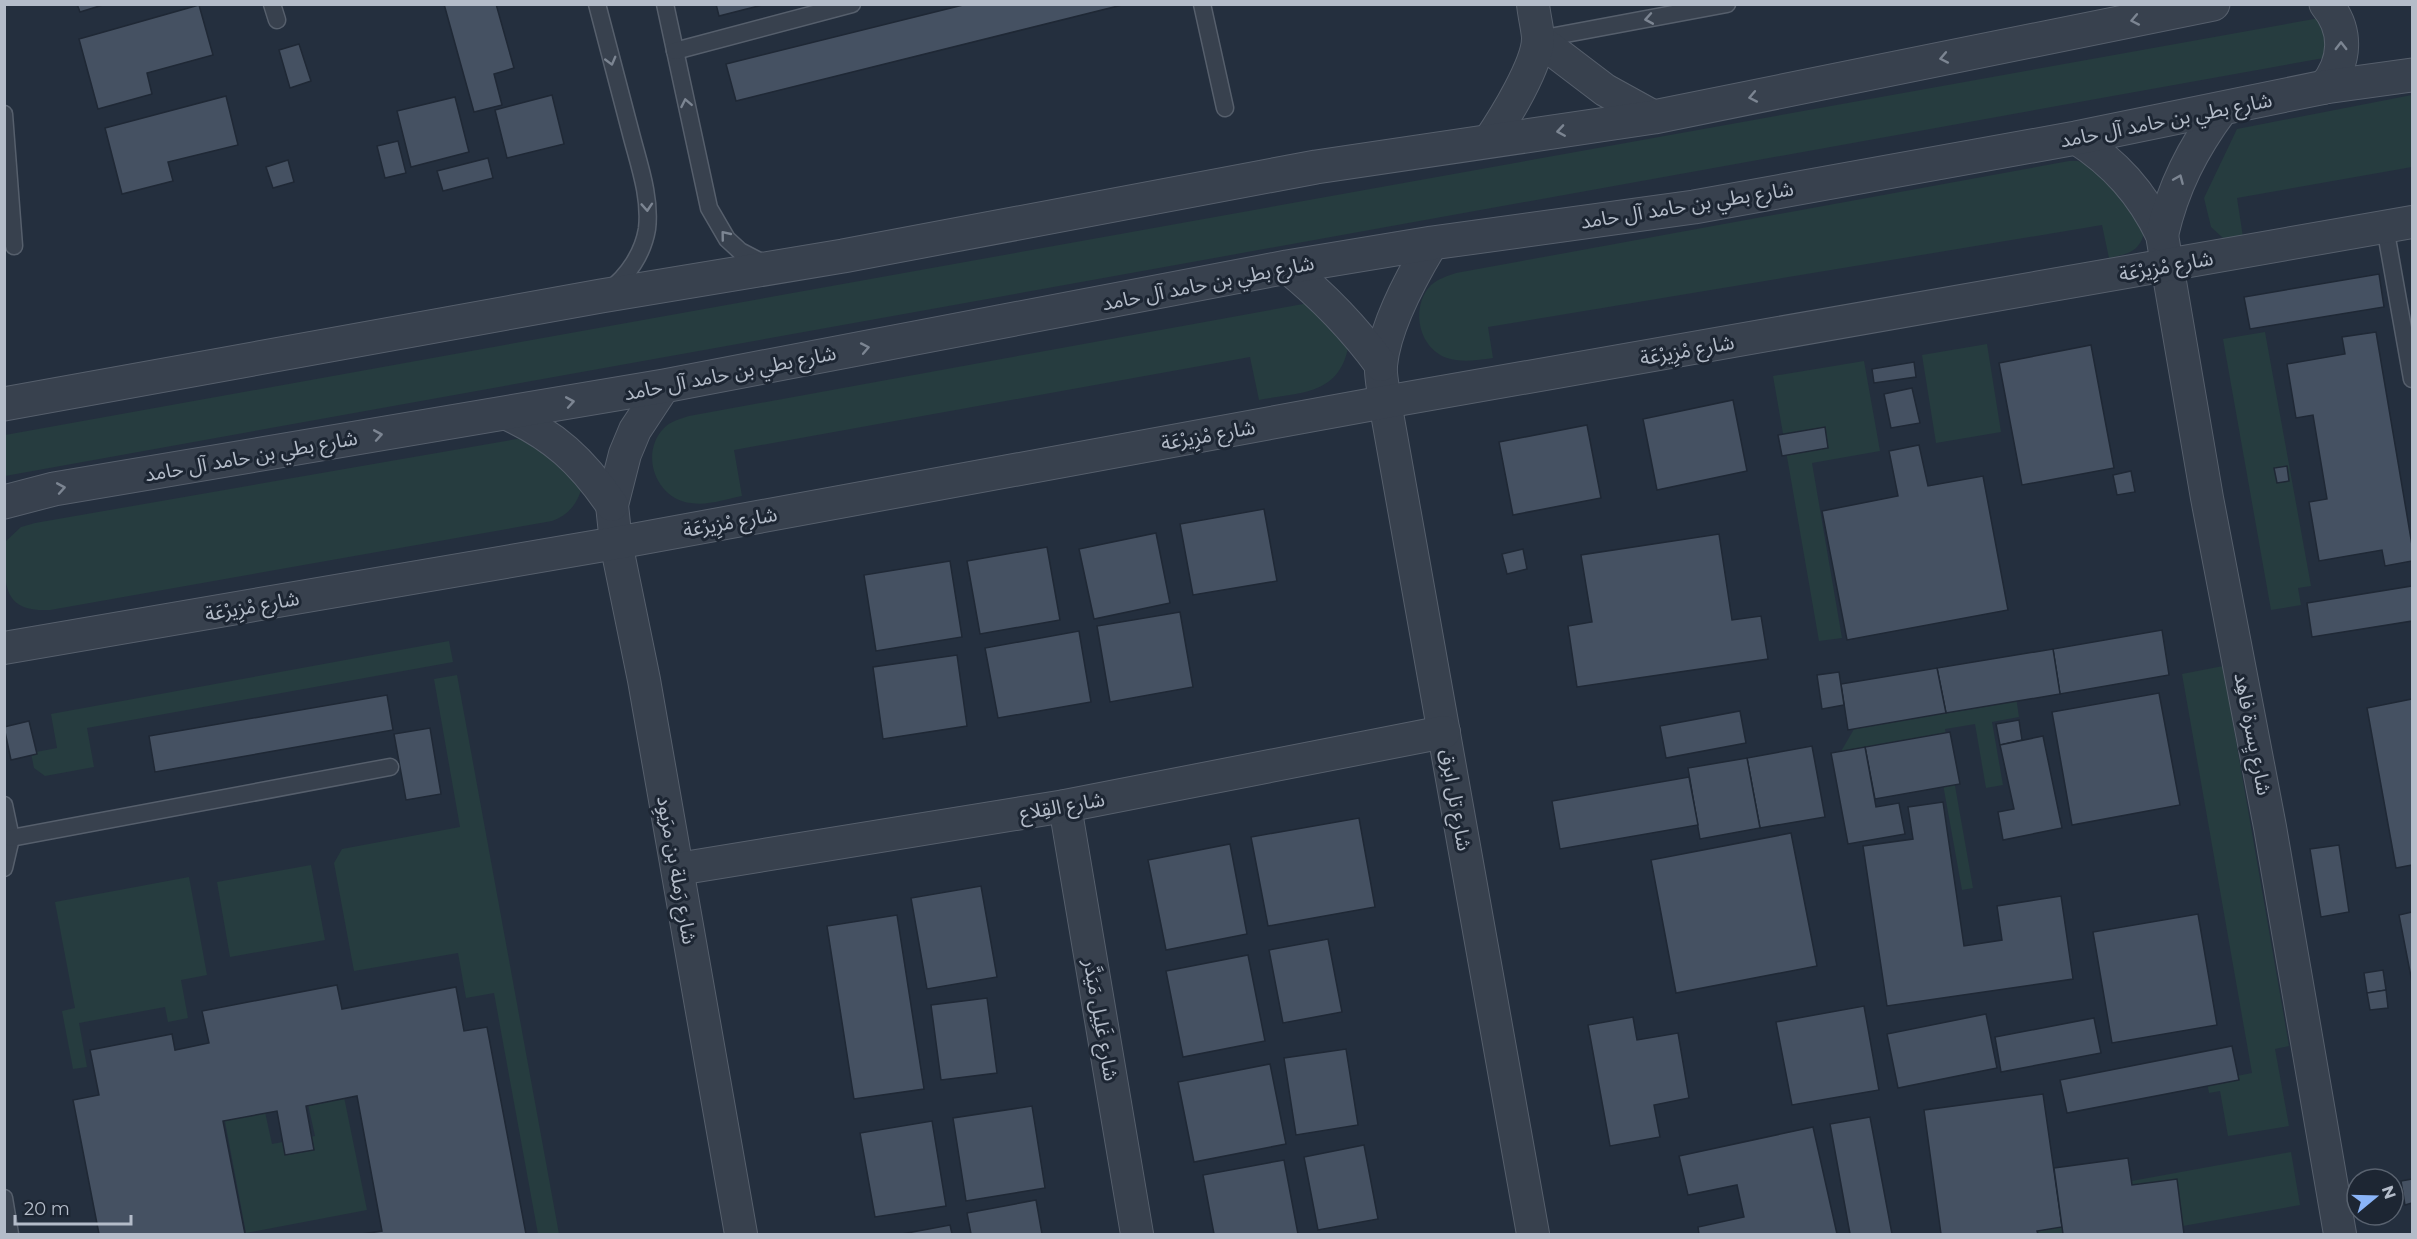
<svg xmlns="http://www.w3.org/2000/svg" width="2417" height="1239" font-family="Montserrat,'Noto Sans Arabic',sans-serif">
<rect width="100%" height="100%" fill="#242f3e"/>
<g fill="#263c3f">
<polygon points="2325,17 2335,56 5,476 5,435"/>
<polygon points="2412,95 2412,167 2237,198 2243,237 2223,238 2211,227 2204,198 2237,129"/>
<path d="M2069,161H2078L2092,167L2146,224C2142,249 2134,253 2109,258L2102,225L1488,327L1493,358C1478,360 1462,363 1447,358C1418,348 1410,307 1431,285C1438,279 1447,276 1456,273Z"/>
<path d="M1303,304H1311L1348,348C1338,396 1299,392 1259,400L1250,357L734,450L742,496C726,499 707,506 691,503C656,499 639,454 664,428C671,421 680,419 689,416Z"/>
<polygon points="2265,332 2311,586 2298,588 2301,605 2271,610 2223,339"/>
<polygon points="1987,344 2001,432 1936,443 1922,355"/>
<polygon points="1864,361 1880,451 1812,463 1842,638 1819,641 1773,376"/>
<path d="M540,435L584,479C580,499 572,514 552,521L50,610C0,612 5,583 5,542L21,527L35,523Z"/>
<polygon points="449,641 453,662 87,728 94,767 45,776 34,768 31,753 57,748 51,714"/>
<polygon points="2223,666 2289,1046 2275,1049 2289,1126 2228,1136 2220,1091 2209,1093 2207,1082 2252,1073 2182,674"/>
<polygon points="457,675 559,1234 538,1234 494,993 466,998 458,953 354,971 334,863 342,849 460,827 434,679"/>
<polygon points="2016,697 2019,717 1992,722 2003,785 1986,788 1975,724 1945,729 1973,888 1962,890 1941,773 1889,782 1847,814 1836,760 1857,724"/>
<polygon points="311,865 325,940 230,957 217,882"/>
<polygon points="189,877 207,975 181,980 188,1018 168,1022 165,1007 79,1023 87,1067 73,1069 62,1011 75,1008 55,902"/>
<polygon points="343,1092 367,1210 246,1233 223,1111 263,1103 272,1144 315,1136 307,1100"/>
<polygon points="2291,1152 2300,1205 2138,1234 2035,1234 2031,1214 2062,1208 2060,1194"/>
</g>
<g fill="#455162" stroke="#1f2835" stroke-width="1.5">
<polygon points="77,4 106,4 80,12"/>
<polygon points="444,4 496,4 514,68 494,74 502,105 474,112"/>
<polygon points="716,4 766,4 719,16"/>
<polygon points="967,4 1126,4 736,101 726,64"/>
<polygon points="199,5 213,55 147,73 152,94 98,109 79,39"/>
<polygon points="299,44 311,81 290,88 279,50"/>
<polygon points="552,95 564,144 507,158 495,110"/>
<polygon points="226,96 238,145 168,162 173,181 122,194 105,128"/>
<polygon points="455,97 469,152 411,167 397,111"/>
<polygon points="398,141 406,173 385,178 377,146"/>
<polygon points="488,158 493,178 443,191 437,171"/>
<polygon points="288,160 294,182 273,188 266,167"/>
<polygon points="2379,274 2384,307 2250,329 2244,297"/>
<polygon points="2376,332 2412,545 2412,561 2385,566 2382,550 2319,561 2309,502 2327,499 2313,415 2296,418 2287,364 2345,354 2342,337"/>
<polygon points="2091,345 2114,468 2022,485 1999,363"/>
<polygon points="1914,362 1916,377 1874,383 1872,369"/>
<polygon points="1912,388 1920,423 1891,428 1884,394"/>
<polygon points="1733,400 1747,471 1657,490 1643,419"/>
<polygon points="1587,425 1601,498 1513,515 1499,442"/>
<polygon points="1825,427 1828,448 1782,456 1778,435"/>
<polygon points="1919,445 1928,486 1983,476 2008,610 1847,640 1822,511 1898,496 1889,451"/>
<polygon points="2287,466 2289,481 2277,483 2274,468"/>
<polygon points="2131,471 2135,492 2117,495 2113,475"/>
<polygon points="1264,509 1277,581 1193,595 1180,524"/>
<polygon points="1156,533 1170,603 1094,619 1079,549"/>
<polygon points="1719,534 1732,620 1761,616 1768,659 1577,687 1568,626 1592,622 1581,555"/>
<polygon points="1047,547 1060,620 980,634 967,561"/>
<polygon points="1523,549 1527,569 1507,574 1502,554"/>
<polygon points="950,561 962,637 876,651 864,575"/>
<polygon points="2412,586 2412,621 2312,637 2307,603"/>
<polygon points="1180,612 1193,687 1110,702 1097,626"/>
<polygon points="2162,630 2169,675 2060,694 2053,649"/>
<polygon points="1079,631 1091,702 998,718 985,648"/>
<polygon points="2053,649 2060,694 1946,713 1937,668"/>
<polygon points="957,655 967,726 883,739 873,667"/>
<polygon points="1937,668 1946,713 1848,730 1841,684"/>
<polygon points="1839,672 1844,705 1822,709 1817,675"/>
<polygon points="2159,693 2180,805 2072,825 2052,712"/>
<polygon points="387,695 393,730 155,772 149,736"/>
<polygon points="2412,699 2412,865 2396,868 2367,708"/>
<polygon points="1740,711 1746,743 1666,758 1660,726"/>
<polygon points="2019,720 2022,740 2000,745 1996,724"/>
<polygon points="29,721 37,754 11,760 4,727"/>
<polygon points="430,728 441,794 406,800 394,734"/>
<polygon points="1950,732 1960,784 1875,799 1865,747"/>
<polygon points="2043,736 2062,828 2003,840 1998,812 2014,809 2000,745"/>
<polygon points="1812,746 1825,817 1760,828 1747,758"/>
<polygon points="1865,747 1876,807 1899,803 1905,834 1848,844 1831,753"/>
<polygon points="1747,758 1760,828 1700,839 1688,768"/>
<polygon points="1689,777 1698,825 1560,849 1552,801"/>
<polygon points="1943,802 1964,946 2002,940 1997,906 2061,896 2073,979 1887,1006 1863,846 1913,839 1908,807"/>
<polygon points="1359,818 1375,907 1268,926 1251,837"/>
<polygon points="1791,833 1817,966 1676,993 1651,860"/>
<polygon points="1230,844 1247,934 1166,950 1148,860"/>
<polygon points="2339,845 2349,912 2321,917 2310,849"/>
<polygon points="981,886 997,977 927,989 911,898"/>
<polygon points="2412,912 2412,982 2399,915"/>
<polygon points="2198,914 2217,1025 2112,1043 2093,932"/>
<polygon points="897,915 924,1089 854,1099 827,926"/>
<polygon points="1328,939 1342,1012 1283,1023 1269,950"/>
<polygon points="1248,955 1265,1041 1183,1057 1166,971"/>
<polygon points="2383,970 2386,990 2367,993 2364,973"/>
<polygon points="337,985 342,1009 456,987 464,1031 487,1027 526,1234 362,1234 382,1231 357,1096 306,1106 314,1150 285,1155 277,1111 223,1121 245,1234 99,1234 73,1100 99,1095 90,1050 172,1034 175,1050 209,1043 202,1011"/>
<polygon points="2386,990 2388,1008 2370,1010 2367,993"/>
<polygon points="987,998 997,1073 941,1080 931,1005"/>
<polygon points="1864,1006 1879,1090 1792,1105 1776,1022"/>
<polygon points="1986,1014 1997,1068 1898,1088 1887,1034"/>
<polygon points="1633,1017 1637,1040 1678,1033 1689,1098 1654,1105 1660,1137 1610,1146 1588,1025"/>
<polygon points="2094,1018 2101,1053 2001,1072 1995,1037"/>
<polygon points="2232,1046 2239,1080 2067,1113 2060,1080"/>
<polygon points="1346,1049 1358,1125 1296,1135 1284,1058"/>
<polygon points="1270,1064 1286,1144 1194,1162 1178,1082"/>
<polygon points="2043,1094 2062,1227 2037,1231 2038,1234 1941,1234 1924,1110"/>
<polygon points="1032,1106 1045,1188 966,1201 953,1118"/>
<polygon points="1870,1117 1892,1234 1850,1234 1830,1124"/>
<polygon points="932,1121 946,1206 875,1217 860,1133"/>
<polygon points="1813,1127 1837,1234 1699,1234 1698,1227 1744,1217 1737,1185 1688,1195 1679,1156"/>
<polygon points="1364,1145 1378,1219 1318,1230 1304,1157"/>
<polygon points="2128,1158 2132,1185 2177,1179 2184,1234 2063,1234 2054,1168"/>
<polygon points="1284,1160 1298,1234 1214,1234 1203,1175"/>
<polygon points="2412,1179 2412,1203 2405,1205 2401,1181"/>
<polygon points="1036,1200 1042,1234 971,1234 967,1213"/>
<polygon points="950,1225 952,1234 902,1234"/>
</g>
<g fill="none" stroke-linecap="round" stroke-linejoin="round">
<defs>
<g id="service">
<polyline points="272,4 277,20"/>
<path d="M597,4C608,46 619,88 630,130C638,162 651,196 647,229C643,253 628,276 609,290"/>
<polyline points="665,4 709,208 727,239 740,251 765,264"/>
<polyline points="1202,4 1225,108"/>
<polyline points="1539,39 1727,4"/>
<polyline points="675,51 852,4"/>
<polyline points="4,114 14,246"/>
<polyline points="2385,227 2412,379"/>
<polyline points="4,805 11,838 4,868"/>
<polyline points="11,838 390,767"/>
<polyline points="4,1198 10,1234"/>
</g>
<g id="minor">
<polyline points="1538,39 1605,90 1654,117"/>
<path d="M2076,138C2115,163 2142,193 2162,235L2207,498L2270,827L2340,1234"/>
<path d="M1489,141C1504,119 1539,63 1538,37C1537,26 1534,15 1533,4"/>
<path d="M2162,235C2173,187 2193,148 2222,109"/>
<path d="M1432,243C1412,276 1385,326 1381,365C1380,376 1384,391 1385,402L1533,1234"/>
<path d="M1287,267C1323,296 1354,328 1381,365"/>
<polyline points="664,386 635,430 625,454 612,505 616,543 644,680 741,1234"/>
<path d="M505,413C554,435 582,461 612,505"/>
<polyline points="4,648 616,543 1385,402 2412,222"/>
<polyline points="1065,806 1137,1234"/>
<polyline points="678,869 1065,806 1444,732"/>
</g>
<g id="tertiary">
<path d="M2325,87C2346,62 2348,30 2326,4"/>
<polyline points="4,404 601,296 843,256 1316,167 1654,117 2213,4"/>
<polyline points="4,502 54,489 664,386 1287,267 1432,243 1694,207 2076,138 2325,87 2412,75"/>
</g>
</defs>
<use href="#service" stroke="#565f6c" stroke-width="19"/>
<use href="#minor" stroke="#565f6c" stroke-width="34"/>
<use href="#tertiary" stroke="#565f6c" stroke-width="35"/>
<use href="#service" stroke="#38414e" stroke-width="16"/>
<use href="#minor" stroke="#38414e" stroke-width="32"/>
<use href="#tertiary" stroke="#38414e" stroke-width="33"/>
</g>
<defs><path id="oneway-chevron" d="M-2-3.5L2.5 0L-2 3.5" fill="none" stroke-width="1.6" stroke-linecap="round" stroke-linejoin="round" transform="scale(1.5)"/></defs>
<g stroke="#7c8592">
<use href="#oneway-chevron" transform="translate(1649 19) rotate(170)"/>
<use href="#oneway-chevron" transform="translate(2135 20) rotate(169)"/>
<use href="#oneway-chevron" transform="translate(2341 46) rotate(-90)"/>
<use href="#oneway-chevron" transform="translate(1944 58) rotate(169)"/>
<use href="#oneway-chevron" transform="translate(611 61) rotate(75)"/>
<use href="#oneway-chevron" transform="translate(1753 97) rotate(169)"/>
<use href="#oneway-chevron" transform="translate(686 103) rotate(-101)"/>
<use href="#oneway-chevron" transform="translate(1561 131) rotate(171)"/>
<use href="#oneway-chevron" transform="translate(2179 179) rotate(-67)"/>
<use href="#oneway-chevron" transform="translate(647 207) rotate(86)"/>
<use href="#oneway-chevron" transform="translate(725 235) rotate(-129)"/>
<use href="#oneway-chevron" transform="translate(865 348) rotate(-11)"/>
<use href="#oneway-chevron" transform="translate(570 402) rotate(-10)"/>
<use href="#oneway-chevron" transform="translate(378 435) rotate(-10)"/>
<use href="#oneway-chevron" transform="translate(61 488) rotate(-10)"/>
</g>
<g text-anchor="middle" stroke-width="6" stroke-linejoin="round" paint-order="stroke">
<g font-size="20" fill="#b4bcc9" stroke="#1d2633">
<text transform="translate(2166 120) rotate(-11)" y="7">شارع بطي بن حامد آل حامد</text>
<text transform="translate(1687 205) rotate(-9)" y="7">شارع بطي بن حامد آل حامد</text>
<text transform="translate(2166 266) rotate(-10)" y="7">شارع مْزِيرْعَة</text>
<text transform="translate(1208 283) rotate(-11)" y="7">شارع بطي بن حامد آل حامد</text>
<text transform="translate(1687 350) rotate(-10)" y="7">شارع مْزِيرْعَة</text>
<text transform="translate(730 373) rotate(-11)" y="7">شارع بطي بن حامد آل حامد</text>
<text transform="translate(1208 435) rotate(-10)" y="7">شارع مْزِيرْعَة</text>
<text transform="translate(251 456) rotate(-10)" y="7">شارع بطي بن حامد آل حامد</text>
<text transform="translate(730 522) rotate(-10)" y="7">شارع مْزِيرْعَة</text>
<text transform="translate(252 606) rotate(-10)" y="7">شارع مْزِيرْعَة</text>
<text transform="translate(2253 734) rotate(79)" y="7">شارع يِسرة فاهِد</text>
<text transform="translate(1456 800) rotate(80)" y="7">شارع تل ابرق</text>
<text transform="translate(1062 806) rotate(-10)" y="7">شارع القِلاع</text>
<text transform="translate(677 870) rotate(80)" y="7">شارع رَملة بن مرَيوِد</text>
<text transform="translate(1101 1020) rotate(80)" y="7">شارع غَلِيل مَيَدَّر</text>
</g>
</g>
<rect width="2417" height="1239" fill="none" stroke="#b4bcc9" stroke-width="12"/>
<g transform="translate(2375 1197) rotate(71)"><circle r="28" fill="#1d2633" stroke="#59626f" stroke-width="1.5"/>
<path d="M0-4.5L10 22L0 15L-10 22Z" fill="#8ab4f8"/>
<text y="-9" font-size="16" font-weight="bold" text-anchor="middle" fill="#b4bcc9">N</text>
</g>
<path d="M15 1215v9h116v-9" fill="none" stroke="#b4bcc9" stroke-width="3"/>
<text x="24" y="1215" font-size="18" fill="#b4bcc9" stroke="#1d2633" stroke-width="4.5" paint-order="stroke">20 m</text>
</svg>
